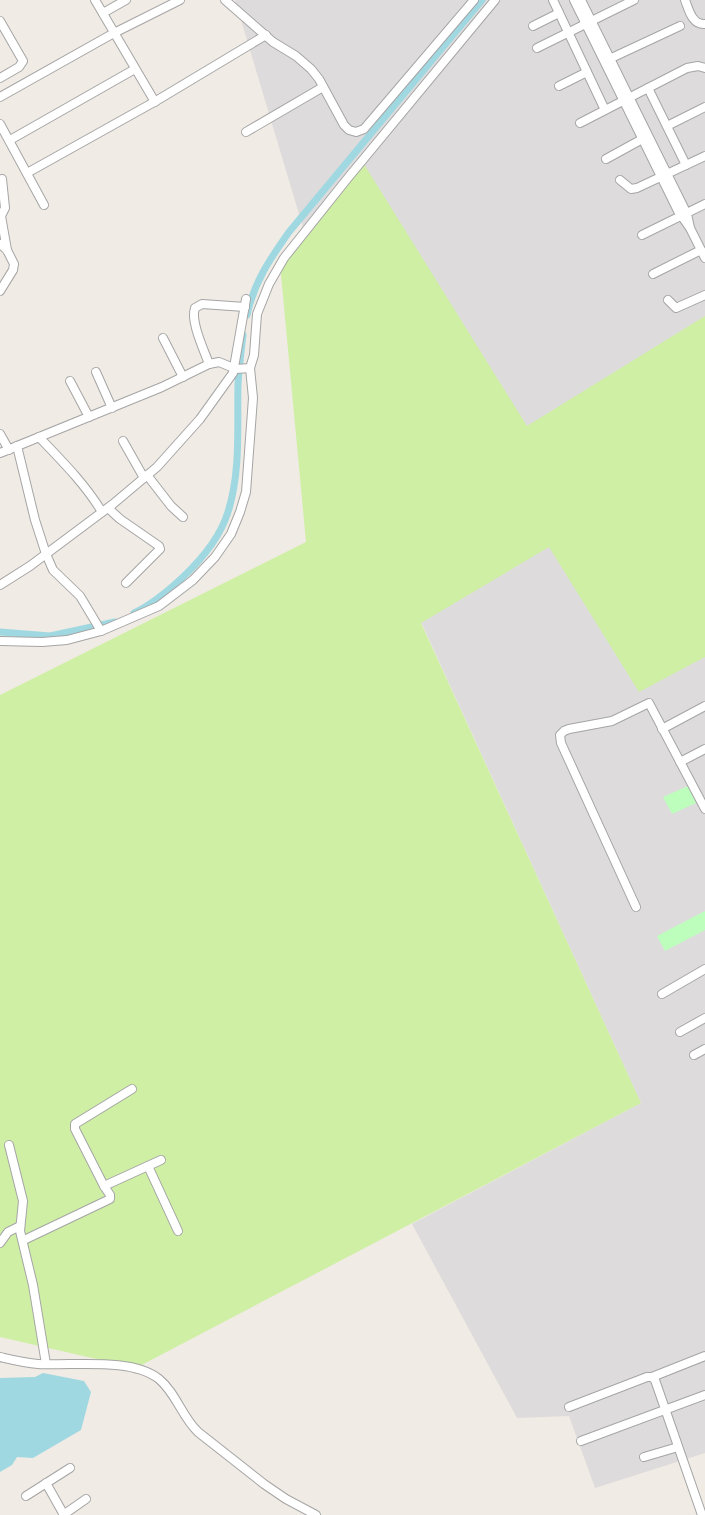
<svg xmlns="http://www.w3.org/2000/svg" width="705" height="1515" font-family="Inter,sans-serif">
<rect width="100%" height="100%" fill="#f0ebe4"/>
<polygon fill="#dddbdb" points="235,0 705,0 705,1453 595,1488 569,1416 517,1418 412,1224 641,1103 421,622"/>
<polygon fill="#cfefa5" points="362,161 527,426 705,316 705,657 639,692 549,547 421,623 641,1103 136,1368 0,1337 0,695 306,542 280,264"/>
<g fill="#bdfebd">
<polygon points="688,786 696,803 672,814 663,797"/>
<polygon points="705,911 705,930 665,951 657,936"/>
</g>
<polygon fill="#a0d8e2" points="43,1373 84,1381 91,1392 81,1430 33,1458 17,1457 12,1465 0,1472 0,1378 35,1377"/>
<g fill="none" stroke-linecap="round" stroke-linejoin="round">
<g stroke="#a0d8e2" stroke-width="7">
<path d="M247,315C254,282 270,259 289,232L482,0"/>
<path d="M134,613C153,604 168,591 183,577C202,559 220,538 228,512C241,471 237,427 238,384C239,368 241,351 243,335"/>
<polyline points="0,632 50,636 115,622"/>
</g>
<defs>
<g id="street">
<polyline points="95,0 155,102"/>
<polyline points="225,0 273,42 296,56 311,69 319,79 344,125 349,130 356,132 364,129 474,0"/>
<polyline points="553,0 605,110"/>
<polyline points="574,0 678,211 690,228 687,214 581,0"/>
<path d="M685,0C689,10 692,25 705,24"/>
<polyline points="103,13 126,0"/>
<polyline points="0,21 23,61 19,67 0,78"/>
<polyline points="533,26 559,13"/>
<polyline points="537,48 634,0"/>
<polyline points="605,61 680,26"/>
<polyline points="559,86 587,72"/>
<polyline points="648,88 686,165"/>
<polyline points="0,97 114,33 180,0"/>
<polyline points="580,123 687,68 698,66 705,68"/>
<polyline points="0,124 44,205"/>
<polyline points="667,126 705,107"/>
<polyline points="246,132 323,87"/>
<polyline points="10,140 135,69"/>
<polyline points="606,159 646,137"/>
<polyline points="27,173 156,101 266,35"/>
<polyline points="2,179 5,208 1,216 7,250"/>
<polyline points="620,180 631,189 637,188 705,156"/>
<polyline points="690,228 705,258"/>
<polyline points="642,235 705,204"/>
<polyline points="0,244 7,250 14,264 13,270 0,291"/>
<polyline points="653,274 701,250"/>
<polyline points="668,300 676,308 705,295"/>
<polyline points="163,338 183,377"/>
<path d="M209,364C204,350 190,321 195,308L202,304L245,307"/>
<polyline points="96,372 112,408"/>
<polyline points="70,381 89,417"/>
<polyline points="0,434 9,450"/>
<path d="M39,437C62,461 85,484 102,512"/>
<polyline points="123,441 144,478"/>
<polyline points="17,446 35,520 46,554 53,570 80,596 101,631"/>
<polyline points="0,453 162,387 209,364 219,362 236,369 250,368"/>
<polyline points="147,475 171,506 183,517"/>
<polyline points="108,508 120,519 159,546 160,549 126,583"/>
<polyline points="0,585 30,566 113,504 157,467 200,419 233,373 246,299"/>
<polyline points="0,641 42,642 67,640 101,631 159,606 193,580 215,557 231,534 240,512 246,492 253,398 250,368 254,355 257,314 269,284 284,258 347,179 495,0"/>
<polyline points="662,729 705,706"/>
<polyline points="680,762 705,749"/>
<polyline points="636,907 561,743 560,735 564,731 569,729 612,721 649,703 705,809"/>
<polyline points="662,994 705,969"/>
<polyline points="680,1032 705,1018"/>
<polyline points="694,1055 705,1049"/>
<polyline points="9,1145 23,1201 20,1231 33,1285 46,1364"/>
<polyline points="148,1166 178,1231"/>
<polyline points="104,1186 161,1160"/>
<polyline points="24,1240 110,1199 110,1195 104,1186 75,1129 75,1124 132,1089"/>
<polyline points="0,1243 8,1232 20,1226"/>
<path d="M0,1357C13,1360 25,1363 38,1364C72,1366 132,1357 159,1379C176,1393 182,1417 198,1432L264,1484L286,1499L316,1515"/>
<polyline points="652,1377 705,1356"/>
<polyline points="569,1407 647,1377 652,1377 655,1380 702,1515"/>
<polyline points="581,1441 705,1395"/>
<polyline points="644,1457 678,1447"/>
<polyline points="46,1483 64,1515"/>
<polyline points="26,1496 70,1468"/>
<polyline points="63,1515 86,1499"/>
</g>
</defs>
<use href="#street" stroke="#a5a5a5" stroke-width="10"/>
<use href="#street" stroke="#fff" stroke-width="8"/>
</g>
</svg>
